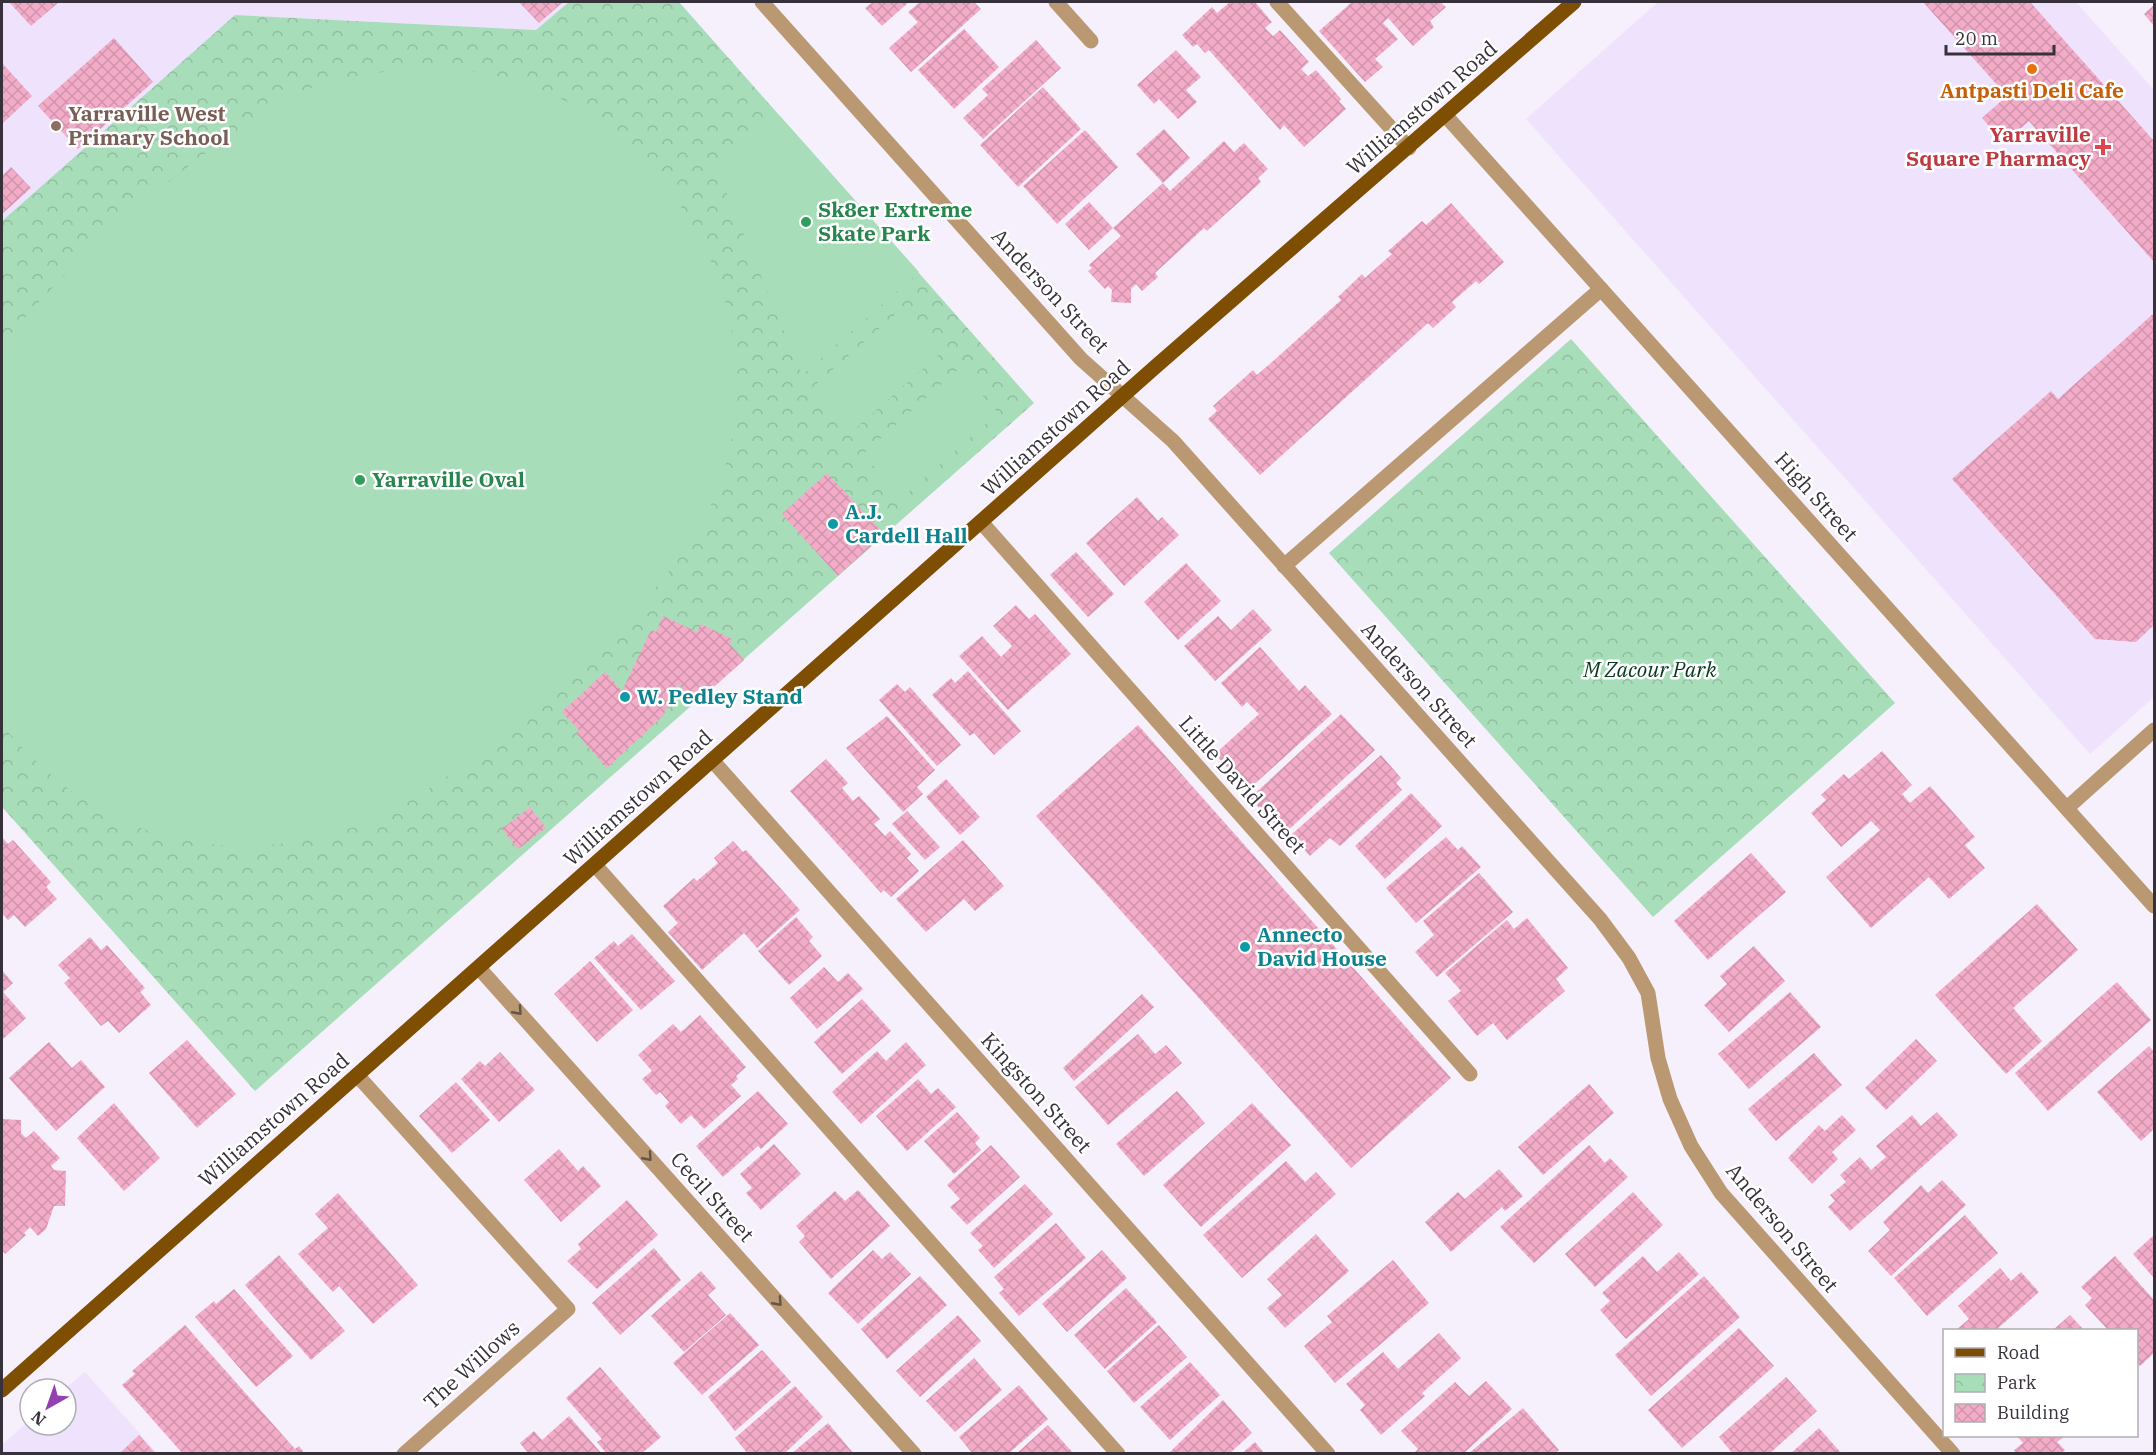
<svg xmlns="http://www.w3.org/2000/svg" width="2156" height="1455" font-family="'IBM Plex Serif',serif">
<defs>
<pattern id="park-crowns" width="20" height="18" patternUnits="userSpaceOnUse" patternTransform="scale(1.5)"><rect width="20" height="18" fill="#a8ddb9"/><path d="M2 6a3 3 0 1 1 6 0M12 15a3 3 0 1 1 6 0" fill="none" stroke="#91bea0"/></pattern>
<pattern id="building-cross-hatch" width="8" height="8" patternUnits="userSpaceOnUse" patternTransform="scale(1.5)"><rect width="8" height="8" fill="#f3acc7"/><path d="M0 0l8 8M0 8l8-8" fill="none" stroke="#d194ac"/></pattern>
</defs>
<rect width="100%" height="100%" fill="#f5f0fc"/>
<g fill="#eee2fd">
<polygon points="2,2 569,2 537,30 235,15 2,221"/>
<polygon points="1658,2 2076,2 2154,90 2154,697 2090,754 1526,119"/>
<polygon points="85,1372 157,1453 2,1453 2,1445 30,1420 30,1425 66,1425 65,1389"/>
</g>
<g fill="url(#park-crowns)">
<polygon points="569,2 679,2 1034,403 255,1091 2,807 2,221 235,15 536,30"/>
<polygon points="1571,339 1895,703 1653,917 1329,553"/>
</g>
<g fill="#a8ddb9">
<path d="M434,67C531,74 604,108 665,185C750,291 764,442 682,554C643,608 592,656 542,699C496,738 451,778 399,807C316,853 203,860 117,818C71,797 34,762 2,725V345C64,269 138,201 219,144C246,124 273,104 304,91C345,73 390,72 434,67Z"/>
<polygon points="780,116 919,272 802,375 718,172"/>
<polygon points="904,307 943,351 847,436 807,392"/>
<polygon points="959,369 998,413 902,498 863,454"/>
</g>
<g fill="url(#building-cross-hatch)">
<polygon points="9,2 59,2 31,26"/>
<polygon points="519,2 563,2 539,23"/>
<polygon points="873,2 909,2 882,26 865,8"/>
<polygon points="920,2 974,2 981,9 911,72 889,48 918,22 908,12"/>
<polygon points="1230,2 1255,2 1272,22 1265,28 1273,36 1280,30 1309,62 1301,69 1308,76 1316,70 1341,99 1339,101 1346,109 1304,147 1284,125 1280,130 1209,50 1205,53 1197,44 1193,47 1182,35 1212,7 1217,13"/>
<polygon points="1352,2 1440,2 1446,7 1430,21 1434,27 1413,46 1388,18 1383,23 1398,39 1375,59 1383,67 1365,82 1319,31"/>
<polygon points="1923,2 2030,2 2154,141 2154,262 2029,121 2004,143 1982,118 2007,96"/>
<polygon points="2154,5 2154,26 2144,14"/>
<polygon points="964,29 999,67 954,109 918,70"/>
<polygon points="114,38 153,82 78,149 38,106"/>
<polygon points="1036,40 1061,68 983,139 963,118 988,95 982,89"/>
<polygon points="1176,50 1201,77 1186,90 1197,102 1178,119 1159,99 1154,104 1137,85"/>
<polygon points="2,63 32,96 2,124"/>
<polygon points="1043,87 1081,129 1018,187 980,145"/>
<polygon points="1164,129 1190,158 1163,183 1136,154"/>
<polygon points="1085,130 1118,167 1057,224 1023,186"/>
<polygon points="1224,141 1234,152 1244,143 1268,169 1258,178 1261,182 1207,231 1204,228 1155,273 1158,277 1142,291 1136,284 1131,289 1131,303 1111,302 1112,290 1108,286 1105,289 1088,271 1092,268 1089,265 1121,236 1113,228 1163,183 1170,191"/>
<polygon points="11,167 31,188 2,214 2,176"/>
<polygon points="1089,202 1113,228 1089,250 1065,224"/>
<polygon points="1451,203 1504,262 1479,284 1476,281 1452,302 1456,307 1433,328 1428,323 1260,475 1208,419 1217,411 1213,406 1253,370 1257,375 1281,354 1341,300 1338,297 1362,274 1365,278 1392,254 1388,251 1422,221 1426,225"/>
<polygon points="2154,313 2154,625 2136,642 2095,639 1952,479 2051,391 2058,399"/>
<polygon points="827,473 884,534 838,576 782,514"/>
<polygon points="1137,497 1158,521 1162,517 1179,535 1124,586 1086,543"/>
<polygon points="1076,552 1114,594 1088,617 1050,575"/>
<polygon points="1186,563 1221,601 1178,640 1144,602"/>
<polygon points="1016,605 1029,619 1035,614 1071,654 1008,710 959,656 982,636 1001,657 1012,646 993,626"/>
<polygon points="1253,609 1272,630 1215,681 1184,646 1218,616 1231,630"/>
<polygon points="663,616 697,632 701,624 732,639 730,644 744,660 696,703 678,684 663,716 607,768 576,733 579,730 562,712 605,672 622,691 651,630 656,632"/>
<polygon points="1260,647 1299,691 1305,685 1332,714 1248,790 1215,754 1259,714 1247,702 1242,707 1221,683"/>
<polygon points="968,671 1021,731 994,755 974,733 970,736 932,695 951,678 955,683"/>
<polygon points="897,684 905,692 910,687 961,745 937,766 879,700"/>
<polygon points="1341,714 1375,750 1284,834 1250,798"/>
<polygon points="887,716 935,770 917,787 923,794 903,812 846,748"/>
<polygon points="1138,725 1451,1078 1351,1168 1036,816"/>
<polygon points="1882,751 1912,785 1902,794 1910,803 1930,786 1975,837 1965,845 1985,868 1949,899 1929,877 1871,928 1826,877 1880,830 1871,821 1841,847 1811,813 1826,800 1821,795 1844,774 1849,779"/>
<polygon points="1381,755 1401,778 1396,783 1402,790 1340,846 1330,838 1310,856 1291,835"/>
<polygon points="826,759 848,783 842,788 853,801 859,796 880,819 874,824 885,836 890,831 911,854 907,858 919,871 891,897 884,890 881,893 790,791"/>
<polygon points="946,779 980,817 960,835 926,797"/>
<polygon points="1411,793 1442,826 1385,879 1355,846"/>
<polygon points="530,807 546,828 518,849 502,829"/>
<polygon points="907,811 940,847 925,860 892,824"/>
<polygon points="2,837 8,844 13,840 51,882 46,887 57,899 25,927 14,915 8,920 2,913"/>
<polygon points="1446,837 1458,850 1462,846 1481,867 1416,923 1386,888"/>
<polygon points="963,840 1004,886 975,911 964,899 926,932 896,899"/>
<polygon points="733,841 743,852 746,850 800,910 757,948 744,933 702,970 668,932 678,923 663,906 694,878 697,881 718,863 714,858"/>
<polygon points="1751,853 1786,892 1708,960 1674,921"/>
<polygon points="1479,873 1513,912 1437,977 1415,952 1434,935 1423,921"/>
<polygon points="2037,904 2078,950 2013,1008 2042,1041 2006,1074 1935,995"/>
<polygon points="796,917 813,937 809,941 822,956 789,985 758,951"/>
<polygon points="1527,918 1568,968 1556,979 1565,991 1507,1040 1493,1023 1477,1036 1448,1001 1461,991 1445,973 1507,920 1514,929"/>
<polygon points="632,934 675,981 641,1010 594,958 614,941 618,946"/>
<polygon points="90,937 101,950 107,945 145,988 140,992 151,1005 119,1033 108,1021 101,1026 64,983 70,978 58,965"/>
<polygon points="1754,946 1785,981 1729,1032 1704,1005 1727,984 1720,976"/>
<polygon points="590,961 633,1010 597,1042 554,994"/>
<polygon points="824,967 838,982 848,973 863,989 817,1029 790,998"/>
<polygon points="2,970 13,983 3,992 26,1018 2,1040"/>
<polygon points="2117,982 2151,1020 2048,1111 2015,1073"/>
<polygon points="1790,992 1821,1027 1749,1089 1718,1054"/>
<polygon points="1142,994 1154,1007 1074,1081 1063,1068"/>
<polygon points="862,999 891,1031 842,1074 814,1042"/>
<polygon points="700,1015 746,1067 736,1076 738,1079 731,1085 741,1096 704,1129 691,1115 681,1124 665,1106 669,1102 660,1092 656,1095 642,1079 652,1071 638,1055 673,1024 681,1032"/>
<polygon points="1138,1034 1155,1054 1166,1045 1182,1063 1108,1125 1075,1087"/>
<polygon points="1916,1039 1937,1061 1886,1110 1865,1088"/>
<polygon points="187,1040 236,1094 197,1128 149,1073"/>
<polygon points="49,1042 72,1068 81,1060 105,1087 56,1131 9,1078"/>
<polygon points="906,1042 926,1065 861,1124 832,1092 877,1051 886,1061"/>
<polygon points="2149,1046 2154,1052 2154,1129 2141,1141 2097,1092"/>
<polygon points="500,1052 535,1090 499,1122 461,1079 480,1061 485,1066"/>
<polygon points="1814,1053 1842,1085 1776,1141 1748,1109"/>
<polygon points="918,1079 931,1094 938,1088 956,1107 907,1151 876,1116"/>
<polygon points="456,1082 490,1120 452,1153 419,1116"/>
<polygon points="1589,1084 1614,1113 1543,1175 1518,1147"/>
<polygon points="758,1091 788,1124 761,1149 758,1146 723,1177 696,1146"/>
<polygon points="1177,1091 1205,1123 1144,1176 1116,1144"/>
<polygon points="114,1103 160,1158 124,1191 77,1138"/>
<polygon points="1252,1103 1291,1145 1201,1227 1163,1185"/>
<polygon points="957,1112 980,1138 975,1143 981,1150 954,1174 924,1141"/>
<polygon points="1937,1112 1958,1135 1850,1231 1828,1207 1835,1201 1830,1195 1846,1182 1840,1175 1860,1157 1871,1170 1886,1157 1876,1146 1912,1115 1921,1126"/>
<polygon points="1842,1115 1856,1130 1832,1152 1838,1159 1812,1184 1788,1158 1819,1125 1825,1131"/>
<polygon points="2,1119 21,1120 21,1133 26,1138 34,1131 60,1158 51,1166 54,1170 66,1171 65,1206 54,1206 46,1229 38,1236 30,1227 24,1233 26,1235 5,1254 2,1250"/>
<polygon points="774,1144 801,1174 761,1210 746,1193 752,1188 740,1174"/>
<polygon points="991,1145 1020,1177 967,1225 950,1207 960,1199 947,1185"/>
<polygon points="1589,1145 1605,1163 1610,1158 1628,1177 1534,1263 1500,1227"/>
<polygon points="559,1149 578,1171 583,1166 601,1186 561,1222 524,1180"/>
<polygon points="1286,1161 1305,1182 1316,1172 1336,1194 1242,1278 1203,1235"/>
<polygon points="1499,1169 1523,1196 1505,1211 1502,1207 1451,1252 1425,1222 1458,1192 1465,1199"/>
<polygon points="1942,1180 1966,1205 1891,1276 1868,1251 1890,1230 1883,1222 1921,1185 1928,1193"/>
<polygon points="1025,1184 1053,1214 994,1268 978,1250 983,1246 970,1233"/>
<polygon points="858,1190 890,1226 831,1279 799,1242 805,1236 796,1226 835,1191 845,1201"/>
<polygon points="1633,1192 1663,1225 1595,1287 1565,1254"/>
<polygon points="338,1193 418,1285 373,1324 339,1286 333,1292 298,1254 328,1228 315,1214"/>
<polygon points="627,1200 658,1235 597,1289 567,1261 581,1249 578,1244"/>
<polygon points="1965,1215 1998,1253 1927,1316 1894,1278"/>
<polygon points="1056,1223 1086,1258 1019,1316 999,1293 1004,1289 994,1277"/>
<polygon points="1316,1234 1349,1271 1285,1328 1267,1308 1282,1295 1267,1279"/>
<polygon points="2154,1235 2154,1278 2133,1254"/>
<polygon points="654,1248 681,1280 620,1335 592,1303"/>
<polygon points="873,1250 882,1259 890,1252 911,1274 858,1324 828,1293"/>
<polygon points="1102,1250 1127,1278 1067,1332 1042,1304"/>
<polygon points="1679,1252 1699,1274 1626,1339 1600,1310 1610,1301 1602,1293 1643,1256 1657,1272"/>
<polygon points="279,1255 345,1331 311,1360 245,1285"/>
<polygon points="2115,1256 2154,1300 2154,1353 2140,1366 2136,1362 2136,1330 2108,1330 2085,1305 2092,1298 2081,1287"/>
<polygon points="1393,1260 1429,1303 1335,1383 1304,1346 1332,1322 1327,1316"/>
<polygon points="2000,1268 2011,1281 2021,1272 2039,1292 1996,1330 1956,1330 1969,1319 1958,1306"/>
<polygon points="701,1271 716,1288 708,1295 726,1315 684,1352 651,1316"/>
<polygon points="920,1276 947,1305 887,1359 861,1329"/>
<polygon points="1704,1276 1740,1317 1651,1396 1615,1355"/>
<polygon points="1126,1288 1157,1322 1105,1369 1074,1335"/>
<polygon points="234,1289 293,1356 256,1387 195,1317 214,1301 216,1304"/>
<polygon points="730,1313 759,1345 702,1395 673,1363"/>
<polygon points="958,1315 981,1341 920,1397 896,1371"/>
<polygon points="2070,1315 2084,1330 2053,1330"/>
<polygon points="185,1325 295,1449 299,1446 305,1454 183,1454 122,1385 135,1374 132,1371"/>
<polygon points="1159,1325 1187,1357 1134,1403 1107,1371"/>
<polygon points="1739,1328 1774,1366 1682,1448 1648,1410"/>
<polygon points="1439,1333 1461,1358 1422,1393 1425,1396 1381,1435 1360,1410 1365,1405 1346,1384 1383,1352 1398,1369"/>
<polygon points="762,1350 791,1382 735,1431 708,1397"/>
<polygon points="974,1358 1002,1390 955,1432 926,1401"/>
<polygon points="1190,1362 1220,1395 1170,1440 1140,1407"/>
<polygon points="600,1367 661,1437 641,1454 607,1454 597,1442 602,1439 566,1398"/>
<polygon points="1786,1377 1817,1411 1769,1454 1733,1454 1719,1437"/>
<polygon points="1486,1381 1512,1409 1463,1454 1413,1454 1418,1449 1401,1431 1455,1382 1469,1396"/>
<polygon points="1019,1385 1048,1419 1008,1454 973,1454 959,1437"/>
<polygon points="795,1386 823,1417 784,1454 748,1454 735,1438"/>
<polygon points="1223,1400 1252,1433 1229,1454 1168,1454"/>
<polygon points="1523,1408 1559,1450 1555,1454 1468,1454"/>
<polygon points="569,1416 602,1454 529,1454 520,1443 534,1431 542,1440"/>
<polygon points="828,1423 854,1454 791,1454"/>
<polygon points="1048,1425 1074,1454 1016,1454"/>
<polygon points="1819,1428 1842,1454 1790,1454"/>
<polygon points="139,1435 156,1454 119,1454"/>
<polygon points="2017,1436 2065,1436 2057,1442 2065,1450 2060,1454 2017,1454 2014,1450 2023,1443"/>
<polygon points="1255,1442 1265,1454 1241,1454"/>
</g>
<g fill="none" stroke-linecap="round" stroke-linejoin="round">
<g stroke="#ba9871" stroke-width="15">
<polyline points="762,2 1081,359 1173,441 1600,919 1629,958 1648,993 1658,1058 1670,1099 1691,1146 1721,1193 1953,1454"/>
<polyline points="1056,2 1091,41"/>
<polyline points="1277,2 1409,148"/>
<polyline points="1446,116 2154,906"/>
<polyline points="982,523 1470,1074"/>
<polyline points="1284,566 1601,289"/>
<polyline points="712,760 1328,1454"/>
<polyline points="2067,808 2154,730"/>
<polyline points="595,865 1118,1454"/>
<polyline points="479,968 914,1454"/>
<polyline points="357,1075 568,1309 404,1454"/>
</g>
<polyline stroke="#7e4f02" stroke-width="15" points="2,1390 1154,368 1574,2"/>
</g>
<defs><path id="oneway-chevron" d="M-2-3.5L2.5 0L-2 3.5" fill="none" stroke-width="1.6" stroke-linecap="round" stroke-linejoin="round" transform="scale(1.5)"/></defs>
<g stroke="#64554e">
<use href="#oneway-chevron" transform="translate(518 1011) rotate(48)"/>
<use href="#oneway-chevron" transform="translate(648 1157) rotate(48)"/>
<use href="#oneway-chevron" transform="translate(778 1302) rotate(48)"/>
</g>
<circle fill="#e8710a" stroke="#fff" stroke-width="2" cx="2032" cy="69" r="6"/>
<circle fill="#8d6e63" stroke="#fff" stroke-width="2" cx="56" cy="126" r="6"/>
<path fill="#e0444e" stroke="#fff" stroke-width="2" d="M2100 138h6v6h6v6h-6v6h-6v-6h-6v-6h6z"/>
<g fill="#2e9e5b" stroke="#fff" stroke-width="2">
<circle cx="806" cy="222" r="6"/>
<circle cx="360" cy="480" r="6"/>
</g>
<g fill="#0f9aa8" stroke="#fff" stroke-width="2">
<circle cx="833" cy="524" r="6"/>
<circle cx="625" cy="697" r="6"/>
<circle cx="1245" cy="947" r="6"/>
</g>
<g text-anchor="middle" stroke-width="5" stroke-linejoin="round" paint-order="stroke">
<g font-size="21" font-weight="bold" fill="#c56008" stroke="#fff">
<text x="2032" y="98">Antpasti Deli Cafe</text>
</g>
<g font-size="21" fill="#36313b" stroke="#fff">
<text transform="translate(1422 108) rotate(-41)" y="7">Williamstown Road</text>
<text transform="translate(1050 291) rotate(47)" y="7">Anderson Street</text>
<text transform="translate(1056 428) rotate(-42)" y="7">Williamstown Road</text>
<text transform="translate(1816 497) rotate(48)" y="7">High Street</text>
<text transform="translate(1419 685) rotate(48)" y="7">Anderson Street</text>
<text transform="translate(1242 785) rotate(48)" y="7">Little David Street</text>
<text transform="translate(638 798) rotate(-42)" y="7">Williamstown Road</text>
<text transform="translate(1036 1093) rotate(48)" y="7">Kingston Street</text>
<text transform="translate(274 1120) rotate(-41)" y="7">Williamstown Road</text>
<text transform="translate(712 1197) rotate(48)" y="7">Cecil Street</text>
<text transform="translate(1782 1228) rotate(50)" y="7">Anderson Street</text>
<text transform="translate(472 1365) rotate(-42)" y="7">The Willows</text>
</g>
<g font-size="21" font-weight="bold" fill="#785e54" stroke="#fff" text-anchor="start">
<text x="68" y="121">Yarraville West<tspan x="68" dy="24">Primary School</tspan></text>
</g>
<g font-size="21" font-weight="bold" fill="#be3a42" stroke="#fff" text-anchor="end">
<text x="2091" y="142">Yarraville<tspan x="2091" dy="24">Square Pharmacy</tspan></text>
</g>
<g font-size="21" font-weight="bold" fill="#27864d" stroke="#fff" text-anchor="start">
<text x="818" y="217">Sk8er Extreme<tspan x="818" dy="24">Skate Park</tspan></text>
<text x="372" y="487">Yarraville Oval</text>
</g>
<g font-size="21" font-weight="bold" fill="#0d838f" stroke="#fff" text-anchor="start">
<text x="845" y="519">A.J.<tspan x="845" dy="24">Cardell Hall</tspan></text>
<text x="637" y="704">W. Pedley Stand</text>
<text x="1257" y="942">Annecto<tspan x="1257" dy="24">David House</tspan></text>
</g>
<g font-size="21" font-style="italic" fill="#04391e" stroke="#fff">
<text x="1650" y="677">M Zacour Park</text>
</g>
</g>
<rect width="2156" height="1455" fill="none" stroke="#36313b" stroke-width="6"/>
<rect x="1943" y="1329" width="195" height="108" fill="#ffffff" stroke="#afadb1" stroke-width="1.5"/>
<rect x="1955" y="1348" width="30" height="9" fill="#7e4f02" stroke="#afadb1" stroke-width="1.5"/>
<text x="1997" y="1359" font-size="18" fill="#36313b">Road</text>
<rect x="1955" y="1374" width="30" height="18" fill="url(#park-crowns)" stroke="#afadb1" stroke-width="1.5"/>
<text x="1997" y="1389" font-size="18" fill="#36313b">Park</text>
<rect x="1955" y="1404" width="30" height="18" fill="url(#building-cross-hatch)" stroke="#afadb1" stroke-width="1.5"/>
<text x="1997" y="1419" font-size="18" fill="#36313b">Building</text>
<g transform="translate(48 1407) rotate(220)"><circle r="28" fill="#ffffff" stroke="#afadb1" stroke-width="1.5"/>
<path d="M0-4.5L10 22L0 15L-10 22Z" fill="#9341b0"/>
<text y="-9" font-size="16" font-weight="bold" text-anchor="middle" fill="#36313b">N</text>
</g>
<path d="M1946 45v9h108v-9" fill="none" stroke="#36313b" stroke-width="3"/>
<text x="1955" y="45" font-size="18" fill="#36313b" stroke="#ffffff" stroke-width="4.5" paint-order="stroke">20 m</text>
</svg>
